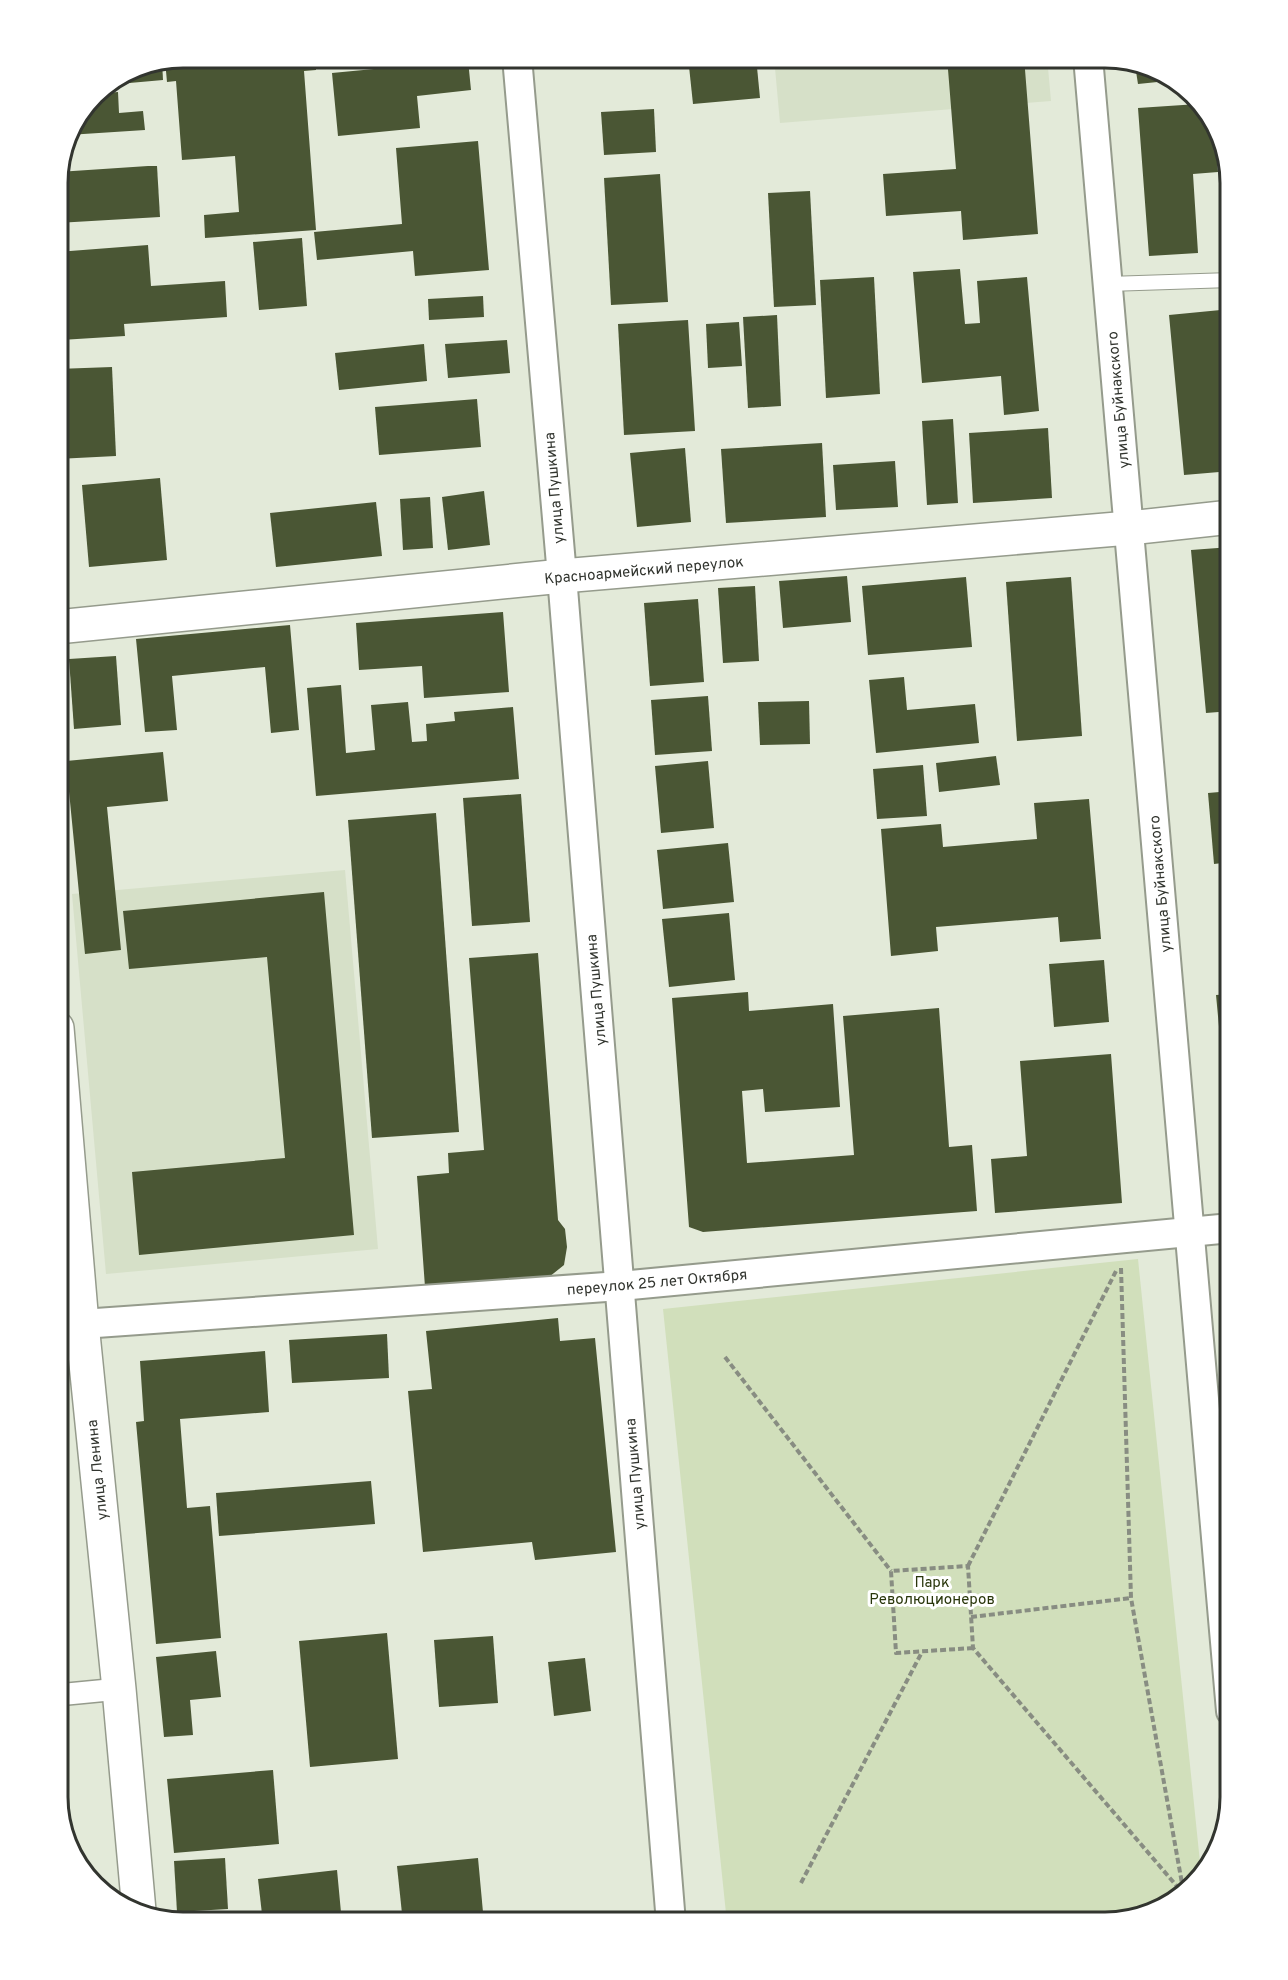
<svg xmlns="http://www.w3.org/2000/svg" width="1288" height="1980" font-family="Overpass,sans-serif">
<rect width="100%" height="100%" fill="#e3ead9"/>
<g fill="#d6e0c8">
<polygon points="774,57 1047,57 1051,101 780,123"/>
<polygon points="345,870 378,1249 106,1274 72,894"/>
</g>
<polygon fill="#d1dfbb" points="1138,1259 1201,1872 1161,1910 1142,1914 1060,1923 727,1923 663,1309"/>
<g fill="#4a5634">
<polygon points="183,57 316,57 316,70 304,71 316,230 205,238 204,215 239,212 235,156 182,160 176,81 167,82 165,60"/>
<polygon points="688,57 756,57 760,98 693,104"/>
<polygon points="947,57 1024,57 1038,234 963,240 961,211 886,216 883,174 956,169"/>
<polygon points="468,60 471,90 417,96 420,128 338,136 332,73"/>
<polygon points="162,61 163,80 107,85 135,66"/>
<polygon points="1135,65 1175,78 1177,80 1138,84"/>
<polygon points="118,92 119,113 143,111 145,130 68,135 70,127 94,94"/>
<polygon points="1198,104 1214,123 1218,172 1193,174 1198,253 1149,256 1138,108"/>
<polygon points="654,109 656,152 604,155 601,112"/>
<polygon points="478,141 489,270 415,276 413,251 317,260 314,232 402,224 396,148"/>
<polygon points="148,166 157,166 160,217 57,223 58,172"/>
<polygon points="660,174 668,302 611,305 604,178"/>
<polygon points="810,191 816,305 774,307 768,193"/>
<polygon points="302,238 307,306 259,310 253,242"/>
<polygon points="148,245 151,286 225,281 227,317 124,324 125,336 61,340 57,252"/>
<polygon points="960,269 965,324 980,323 977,281 1027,277 1039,411 1004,415 1001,376 922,383 913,272"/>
<polygon points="874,277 880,394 826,398 820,280"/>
<polygon points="483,296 484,317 429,320 428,299"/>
<polygon points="1231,309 1231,471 1184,475 1169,315"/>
<polygon points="777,315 781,406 748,408 743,317"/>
<polygon points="688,320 695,431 624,435 618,324"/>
<polygon points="739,322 742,366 708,368 706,324"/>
<polygon points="507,340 510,373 448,378 445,344"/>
<polygon points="424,344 427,381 339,390 335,353"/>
<polygon points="112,367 116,456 57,459 57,369"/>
<polygon points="477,399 481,447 379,455 375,407"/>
<polygon points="953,419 958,503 927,505 922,421"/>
<polygon points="1048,428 1052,498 973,503 969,433"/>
<polygon points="822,443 826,517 726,523 721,449"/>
<polygon points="685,448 691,522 637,527 630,453"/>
<polygon points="895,461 898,507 836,510 833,465"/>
<polygon points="160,478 167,560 89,567 82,485"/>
<polygon points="484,491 490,545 448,550 442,497"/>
<polygon points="430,497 433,548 403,550 400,499"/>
<polygon points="376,502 382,556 276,567 270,513"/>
<polygon points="1231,547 1231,711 1206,713 1191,550"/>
<polygon points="847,576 851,622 783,628 779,581"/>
<polygon points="966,577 972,647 868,655 862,586"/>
<polygon points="1071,577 1082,736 1017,741 1006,582"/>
<polygon points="755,586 759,661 723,663 718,588"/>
<polygon points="698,599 704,682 650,686 644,603"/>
<polygon points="503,612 509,692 424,698 422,666 359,670 356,623"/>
<polygon points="290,625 299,730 271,733 265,667 172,676 177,730 145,732 136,639"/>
<polygon points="116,656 121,725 74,729 69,659"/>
<polygon points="904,677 907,710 975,704 979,743 876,753 869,680"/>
<polygon points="341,685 346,753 375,750 371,705 408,702 412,742 427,741 426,724 455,721 454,712 513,707 519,779 316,796 307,688"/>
<polygon points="708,696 712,751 655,755 651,700"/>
<polygon points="809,701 810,744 760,745 758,702"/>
<polygon points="163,752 168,801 107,807 121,950 85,954 66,761"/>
<polygon points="996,756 1000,785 939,792 936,763"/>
<polygon points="708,761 714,828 661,833 655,766"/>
<polygon points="923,765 927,816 877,819 873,769"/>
<polygon points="1231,791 1231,862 1214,864 1208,793"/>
<polygon points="521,794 530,922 472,926 463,798"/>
<polygon points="1089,799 1101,939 1060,942 1058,917 936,927 938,951 891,956 881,829 941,824 943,847 1037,839 1034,803"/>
<polygon points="436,813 459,1132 372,1138 348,820"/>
<polygon points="728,843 734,902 663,909 657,850"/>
<polygon points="1231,866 1231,908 1224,909 1219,867"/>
<polygon points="324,892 354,1235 139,1255 132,1172 285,1158 267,957 129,969 123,911"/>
<polygon points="729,913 735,980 669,987 662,919"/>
<polygon points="1231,921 1231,957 1229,957 1227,922"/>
<polygon points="538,953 558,1220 565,1229 567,1247 564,1265 549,1277 425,1287 417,1176 449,1173 448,1153 484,1150 469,958"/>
<polygon points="1104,960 1109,1022 1054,1027 1049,964"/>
<polygon points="748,992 749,1011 833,1004 840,1107 765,1112 763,1089 742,1091 747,1163 854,1155 843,1016 939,1008 949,1147 972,1145 977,1211 703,1232 689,1227 672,998"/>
<polygon points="1231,994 1231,1109 1227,1110 1216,995"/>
<polygon points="1111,1054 1122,1203 995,1213 991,1159 1027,1156 1020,1061"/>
<polygon points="558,1318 560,1341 595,1338 616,1552 535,1560 532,1542 423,1552 408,1391 432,1389 426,1331"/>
<polygon points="387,1334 389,1378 292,1383 289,1340"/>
<polygon points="265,1351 269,1412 180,1419 187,1508 210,1506 221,1638 156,1644 136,1422 144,1421 140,1361"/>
<polygon points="371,1481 375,1524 219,1536 216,1493"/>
<polygon points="387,1633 398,1759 310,1767 299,1641"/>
<polygon points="493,1636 498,1703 439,1707 434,1640"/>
<polygon points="216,1651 221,1697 190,1700 193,1735 164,1737 156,1657"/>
<polygon points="585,1658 591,1711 554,1716 548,1662"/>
<polygon points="273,1770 279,1844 174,1853 167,1779"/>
<polygon points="65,1801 67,1836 66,1836 58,1802"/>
<polygon points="225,1858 228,1909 177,1912 174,1861"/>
<polygon points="478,1858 484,1923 403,1923 397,1866"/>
<polygon points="337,1870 342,1923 263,1923 258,1879"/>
</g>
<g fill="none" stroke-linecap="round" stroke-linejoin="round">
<defs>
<polyline id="service" points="1108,284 1231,280"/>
<polyline id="pedestrian" points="57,1695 119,1689"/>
<g id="minor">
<polyline points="517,57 562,576 671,1923"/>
<polyline points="1088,57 1231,1711"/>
<polyline points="82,1324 620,1286 1231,1228"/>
</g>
<g id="tertiary">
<polyline points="57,627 562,576 1129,528 1231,517"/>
<polyline points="57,1028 82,1324 119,1689 139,1911"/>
</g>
</defs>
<use href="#service" stroke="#959b8c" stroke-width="16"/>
<use href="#pedestrian" stroke="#959b8c" stroke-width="24"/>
<use href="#minor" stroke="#959b8c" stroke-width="32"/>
<use href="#tertiary" stroke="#959b8c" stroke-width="36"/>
<g stroke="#888d82" stroke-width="4" stroke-dasharray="6 3" stroke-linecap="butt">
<polyline points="1121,1268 1131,1598 1183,1889"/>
<polyline points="725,1357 891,1571"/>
<polyline points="968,1566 1117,1269"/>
<polyline points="971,1617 1131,1598"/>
<polyline points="973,1648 896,1653 891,1571 968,1566 973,1648 1181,1891"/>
<polyline points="801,1883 922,1652"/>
</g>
<use href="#service" stroke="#fff" stroke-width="14"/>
<use href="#pedestrian" stroke="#fff" stroke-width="21"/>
<use href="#minor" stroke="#fff" stroke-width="28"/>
<use href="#tertiary" stroke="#fff" stroke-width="33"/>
</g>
<g text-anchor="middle" stroke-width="6" stroke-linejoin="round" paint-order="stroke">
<g font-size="15" fill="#32352f" stroke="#fff">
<text transform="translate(1118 400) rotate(-95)" y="5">улица Буйнакского</text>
<text transform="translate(554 488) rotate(-95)" y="5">улица Пушкина</text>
<text transform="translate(644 570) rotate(-5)" y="5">Красноармейский переулок</text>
<text transform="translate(1160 884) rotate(-95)" y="5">улица Буйнакского</text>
<text transform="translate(596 990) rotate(-95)" y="5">улица Пушкина</text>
<text transform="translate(657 1282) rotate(-5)" y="5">переулок 25 лет Октября</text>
<text transform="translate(97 1470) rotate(-96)" y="5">улица Ленина</text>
<text transform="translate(635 1474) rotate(-95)" y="5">улица Пушкина</text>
</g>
<g font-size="15" fill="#29360b" stroke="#fff">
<text x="932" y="1587">Парк<tspan x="932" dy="17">Революционеров</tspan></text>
</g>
</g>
<path d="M0 0H1288V1980H0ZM183 68H1105A115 115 0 0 1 1220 183V1797A115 115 0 0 1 1105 1912H183A115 115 0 0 1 68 1797V183A115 115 0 0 1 183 68Z" fill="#fff" fill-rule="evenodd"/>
<path fill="none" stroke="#32352f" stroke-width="3" d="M183 68H1105A115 115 0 0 1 1220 183V1797A115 115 0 0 1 1105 1912H183A115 115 0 0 1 68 1797V183A115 115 0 0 1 183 68Z"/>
</svg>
